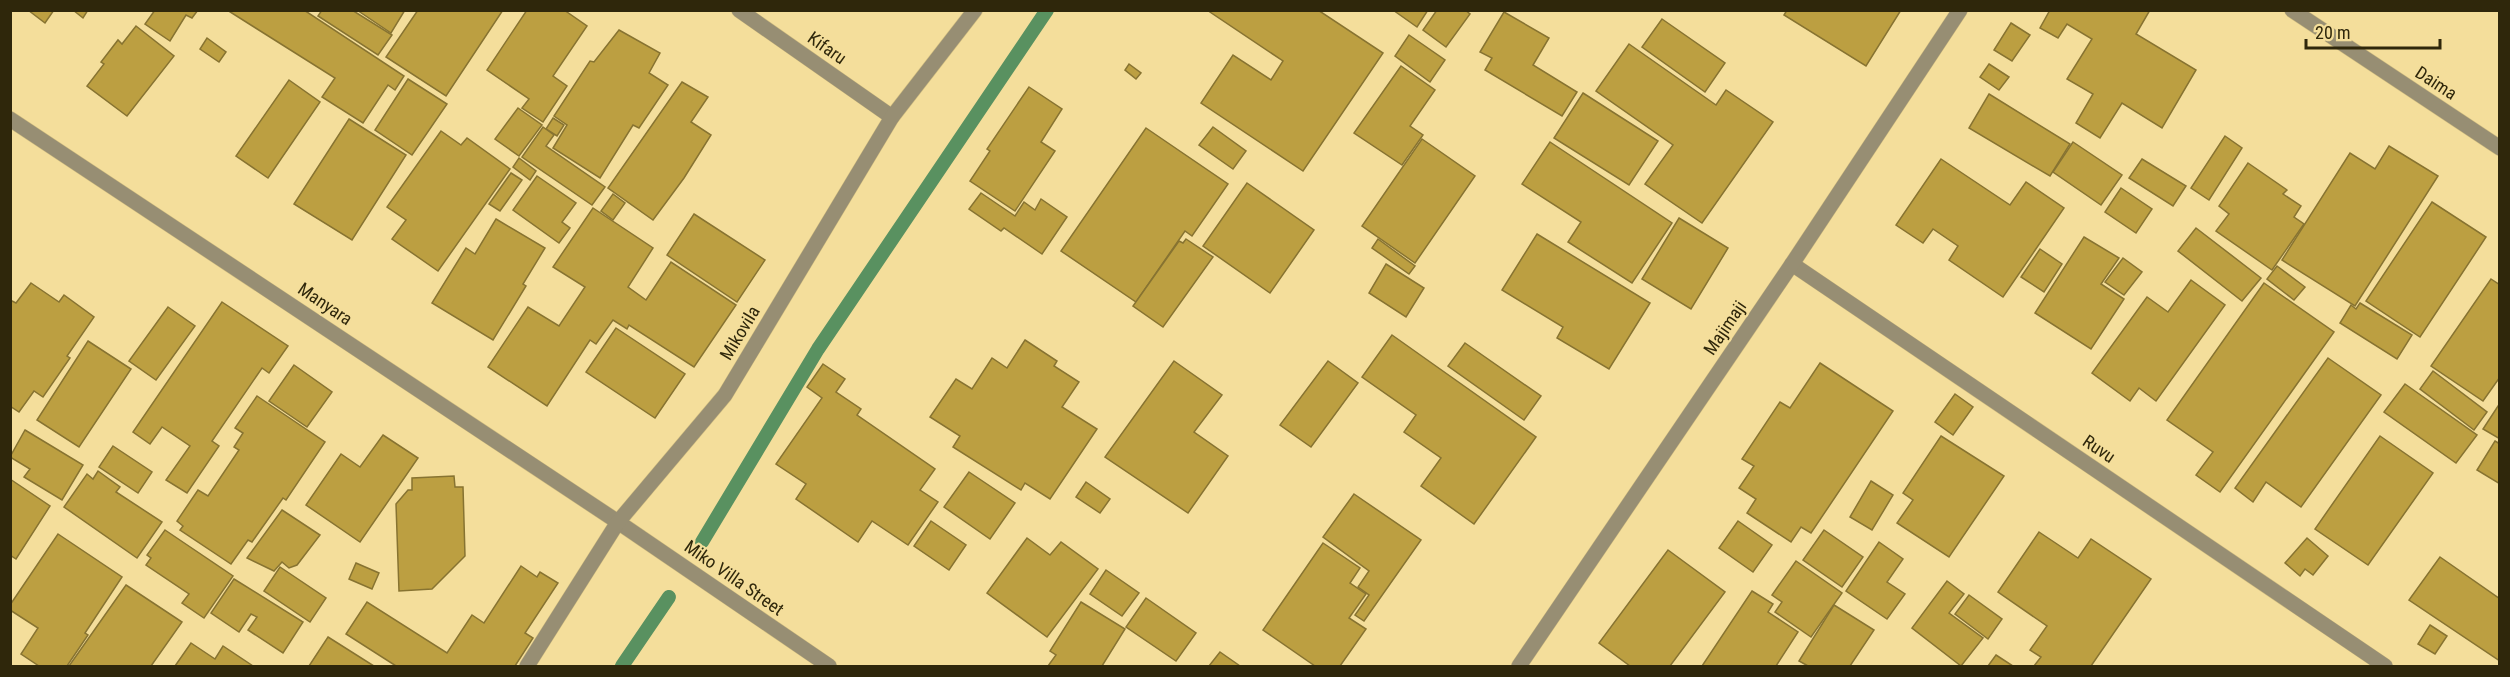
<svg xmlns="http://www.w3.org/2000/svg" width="2510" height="677" font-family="'Roboto Condensed',sans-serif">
<rect width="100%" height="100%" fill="#f4de9b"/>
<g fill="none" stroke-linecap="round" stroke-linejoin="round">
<g stroke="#599160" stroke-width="14">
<polyline points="702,542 818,349 1047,10"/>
<polyline points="622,666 669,597"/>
</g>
</g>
<g fill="#bc9f41" stroke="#877331" stroke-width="1.5">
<polygon points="28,10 54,10 45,23"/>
<polygon points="73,10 88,10 83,18"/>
<polygon points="155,10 198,10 192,18 186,15 170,41 145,24"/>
<polygon points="227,10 304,10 404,76 395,90 388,85 363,123 322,97 335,78"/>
<polygon points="322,10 352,10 392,35 378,55 318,16"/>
<polygon points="357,10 405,10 391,33"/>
<polygon points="418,10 503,10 446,96 386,57"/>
<polygon points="527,10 564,10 587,26 553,76 567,86 543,122 522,108 529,99 487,70"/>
<polygon points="1207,10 1318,10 1383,53 1303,171 1201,103 1233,55 1271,80 1283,61"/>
<polygon points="1393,10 1428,10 1417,27"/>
<polygon points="1437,10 1465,10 1470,14 1446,47 1423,30"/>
<polygon points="1787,10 1901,10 1866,66 1784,15"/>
<polygon points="2050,10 2150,10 2136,34 2196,70 2162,128 2122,103 2100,138 2076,123 2093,94 2067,79 2092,39 2067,24 2058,38 2040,28"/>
<polygon points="1504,12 1549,38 1533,65 1577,92 1562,116 1485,70 1492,58 1480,52"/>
<polygon points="1662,19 1725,63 1705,92 1642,47"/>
<polygon points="2011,23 2030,35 2012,61 1994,50"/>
<polygon points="136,26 174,56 127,116 87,86 104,64 101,62 118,40 122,44"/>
<polygon points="619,30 660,53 649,73 668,85 639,128 633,125 600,178 553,148 567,125 554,116 590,61 594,62"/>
<polygon points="1409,35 1445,60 1430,82 1395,56"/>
<polygon points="207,38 226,52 219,62 200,49"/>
<polygon points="1629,44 1716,105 1726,90 1773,122 1702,223 1645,184 1673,145 1596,91"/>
<polygon points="1129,64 1141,73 1136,79 1125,70"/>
<polygon points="1989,64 2009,77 1999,90 1980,77"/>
<polygon points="1401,66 1435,90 1410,126 1423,135 1402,165 1354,133"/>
<polygon points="408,79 447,104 412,155 375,130"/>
<polygon points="289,80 320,102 268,178 236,156"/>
<polygon points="682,82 708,97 691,122 711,135 684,178 653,220 608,188"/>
<polygon points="1029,87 1062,109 1041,142 1055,151 1015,211 970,181 990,151 987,149"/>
<polygon points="1583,93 1658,141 1629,185 1554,138"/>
<polygon points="1989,94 2070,144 2050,176 1969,128"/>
<polygon points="518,108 542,125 519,156 495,139"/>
<polygon points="553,118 564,125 557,136 546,129"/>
<polygon points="349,119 406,155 352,240 294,204"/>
<polygon points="543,127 554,135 546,146 605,187 592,205 522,157"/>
<polygon points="1213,127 1246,151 1233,169 1199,145"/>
<polygon points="1146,128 1228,184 1192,236 1185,231 1136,302 1061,251"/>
<polygon points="441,131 461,145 467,138 510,169 438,271 392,239 406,220 387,207"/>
<polygon points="2225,136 2242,148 2209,200 2191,188"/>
<polygon points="1422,139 1475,176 1415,263 1362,226"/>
<polygon points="1550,142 1672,223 1632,283 1568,242 1581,222 1522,184"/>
<polygon points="2073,142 2122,175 2101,205 2053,172"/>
<polygon points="2389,146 2438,176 2355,306 2282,260 2350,153 2375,169"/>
<polygon points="519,158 536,171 530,180 513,167"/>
<polygon points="1941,159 2010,205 2026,182 2064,208 2003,297 1949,260 1958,246 1933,229 1923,243 1896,225"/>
<polygon points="2142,159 2186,186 2173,206 2129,178"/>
<polygon points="2248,163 2287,190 2283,194 2301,206 2294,217 2304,224 2272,270 2216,231 2229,214 2219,206"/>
<polygon points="511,173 522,180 500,211 489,204"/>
<polygon points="537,176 576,203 562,222 570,228 559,243 513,210"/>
<polygon points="1247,183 1314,230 1270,293 1203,246"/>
<polygon points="2121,188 2152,209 2136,233 2105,212"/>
<polygon points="981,193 1015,216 1024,202 1035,210 1041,199 1067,217 1042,254 1004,228 1001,231 969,209"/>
<polygon points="613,194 625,203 613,220 601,211"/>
<polygon points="2432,202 2486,237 2420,337 2366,301"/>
<polygon points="593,208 653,248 628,287 646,300 671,262 736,305 694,367 629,325 627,329 613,320 596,344 590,340 547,406 488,367 528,307 559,326 585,287 553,267"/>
<polygon points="694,214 765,260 737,302 667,255"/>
<polygon points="1679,218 1728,248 1691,309 1642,279"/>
<polygon points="496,219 545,248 523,284 526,286 493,340 432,303 466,248 475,254"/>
<polygon points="2196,228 2261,278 2242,301 2178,251"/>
<polygon points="1537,234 1650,303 1609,369 1557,338 1563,327 1502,290"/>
<polygon points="2084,237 2119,258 2101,284 2124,299 2091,349 2035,313"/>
<polygon points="1186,239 1213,257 1163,327 1133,306 1179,241 1183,243"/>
<polygon points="1378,239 1415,266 1409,274 1372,248"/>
<polygon points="2040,249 2062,264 2044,292 2021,277"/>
<polygon points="2123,258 2142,272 2124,295 2105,282"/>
<polygon points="1386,264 1424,288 1406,317 1369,293"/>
<polygon points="2277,266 2305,287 2294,300 2267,279"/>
<polygon points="2491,279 2500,285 2500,377 2483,401 2431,366"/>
<polygon points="2191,280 2225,305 2156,401 2139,388 2130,401 2092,373 2147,297 2168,312"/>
<polygon points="31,283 59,302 64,295 94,317 67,356 70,358 43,397 34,391 19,412 10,406 10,300 16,303"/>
<polygon points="2264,283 2334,332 2220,492 2196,475 2213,452 2167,420"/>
<polygon points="222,302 288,346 269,373 262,368 212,441 219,446 187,493 166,480 190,446 162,427 150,444 133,432"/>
<polygon points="2360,303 2412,335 2397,359 2340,323 2351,305 2356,309"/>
<polygon points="168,307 195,326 156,380 129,361"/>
<polygon points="616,328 685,374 655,418 586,372"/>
<polygon points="1392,335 1536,437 1474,524 1421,486 1441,458 1404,432 1416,415 1362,377"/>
<polygon points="1025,340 1057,361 1054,366 1079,382 1062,407 1097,429 1050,499 1025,483 1021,490 953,447 960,436 930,417 956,379 972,389 992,358 1007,368"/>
<polygon points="88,341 131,369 79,447 37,420"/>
<polygon points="1465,343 1541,396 1524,420 1448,366"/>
<polygon points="2328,358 2381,395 2301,507 2266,482 2253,502 2235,488"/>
<polygon points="1174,361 1222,395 1194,432 1228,456 1188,513 1105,457"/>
<polygon points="1328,361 1358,383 1311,447 1280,425"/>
<polygon points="1820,363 1893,411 1811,533 1801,527 1791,542 1747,513 1756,499 1739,488 1754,466 1742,459 1780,402 1790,408"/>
<polygon points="823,364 845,379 836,392 861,409 857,415 935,469 920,490 938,502 908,545 872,521 858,542 796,499 806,484 776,464 822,398 807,387"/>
<polygon points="294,365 332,392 307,427 269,401"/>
<polygon points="2433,371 2487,412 2474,430 2420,389"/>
<polygon points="2405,384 2477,435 2456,463 2384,412"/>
<polygon points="1955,394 1973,407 1953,435 1935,422"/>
<polygon points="257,396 325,442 286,500 283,498 252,542 248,540 231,564 180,530 183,526 177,521 198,490 208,496 239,450 234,447 243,433 235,428"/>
<polygon points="2500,403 2500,439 2483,429"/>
<polygon points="25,430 83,465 62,500 24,477 30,469 10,457"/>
<polygon points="383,435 418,458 360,542 306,505 341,454 360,467"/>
<polygon points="1941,436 2004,476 1949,557 1897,523 1913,500 1903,493"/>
<polygon points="2380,436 2433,473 2368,565 2315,529"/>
<polygon points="2495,441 2500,444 2500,484 2477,470"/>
<polygon points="113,446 152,472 138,493 99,467"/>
<polygon points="98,471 120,487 116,492 162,522 137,558 64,507 87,474 93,479"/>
<polygon points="969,472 1015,503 990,539 944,507"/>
<polygon points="454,476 455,487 463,487 465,556 432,589 399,591 396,504 408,490 412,490 412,478"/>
<polygon points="10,479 50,506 16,559 10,555"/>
<polygon points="1871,481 1893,495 1872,530 1850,517"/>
<polygon points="1086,482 1110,499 1100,513 1076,497"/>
<polygon points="1354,494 1421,540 1364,621 1355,615 1369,595 1358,587 1369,571 1323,537"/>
<polygon points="282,510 320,535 297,565 289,568 282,562 274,571 247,558"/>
<polygon points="931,521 966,545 949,570 914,546"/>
<polygon points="1738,521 1772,545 1753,572 1719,548"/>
<polygon points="165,530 233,576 204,618 182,603 189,594 146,565 151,558 147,555"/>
<polygon points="1824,530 1863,557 1842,587 1803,560"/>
<polygon points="2039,532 2078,558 2091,539 2151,579 2091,666 2034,666 2041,657 2030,650 2047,626 1998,592"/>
<polygon points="58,534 122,577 85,633 88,635 67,666 39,666 21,654 38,628 10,610 10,605"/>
<polygon points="1027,538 1050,555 1061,542 1098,569 1047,637 987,593"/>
<polygon points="2307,538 2328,556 2313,575 2305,569 2300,576 2285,563"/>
<polygon points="1879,542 1903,559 1887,582 1905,594 1887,619 1846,591"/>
<polygon points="1323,543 1360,568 1350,583 1366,594 1349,618 1366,629 1340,666 1315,666 1263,630"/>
<polygon points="1668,550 1725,592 1670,666 1630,666 1599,643"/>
<polygon points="2440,557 2500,599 2500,661 2409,600"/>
<polygon points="1796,561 1842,593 1811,637 1775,612 1782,602 1772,595"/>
<polygon points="356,563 379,573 372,589 349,579"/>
<polygon points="521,566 537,577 540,572 558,583 525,633 533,638 515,666 396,666 346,634 367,602 447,653 472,615 484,623"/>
<polygon points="280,567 326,598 310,622 264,591"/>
<polygon points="1106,570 1139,593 1122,616 1090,594"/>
<polygon points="234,579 303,622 283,653 248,630 257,617 251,614 239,632 211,613"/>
<polygon points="1947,581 1964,594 1949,613 1983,638 1961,666 1912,628"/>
<polygon points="126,585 182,622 151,666 69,666"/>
<polygon points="1752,591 1773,604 1768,612 1798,632 1776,666 1702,666"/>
<polygon points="1969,595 2002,619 1988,639 1955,614"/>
<polygon points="1146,598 1196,633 1176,661 1126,627"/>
<polygon points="1081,602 1125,629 1102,666 1048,666 1056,655 1050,651"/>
<polygon points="1834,605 1874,630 1850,666 1808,666 1799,661"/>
<polygon points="2430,625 2447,636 2435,654 2418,644"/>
<polygon points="328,637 374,666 309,666"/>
<polygon points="191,643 215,659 223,646 253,666 175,666"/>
<polygon points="1220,652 1240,666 1209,666"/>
<polygon points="1996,655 2013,666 1988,666"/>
</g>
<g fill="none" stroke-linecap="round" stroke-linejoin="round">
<defs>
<g id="minor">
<polyline points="739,10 892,117"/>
<polyline points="2292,10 2500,148"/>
<polyline points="10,119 618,522 829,666"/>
<polyline points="1792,264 2385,666"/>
<polyline points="527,666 618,522 725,395 892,117 975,10"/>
<polyline points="1519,666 1792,264 1960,10"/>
</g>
</defs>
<use href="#minor" stroke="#d1bd81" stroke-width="16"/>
<use href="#minor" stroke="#978e73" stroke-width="15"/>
</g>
<g text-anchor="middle" stroke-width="4.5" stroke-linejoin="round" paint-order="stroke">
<g font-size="18" fill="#2f270b" stroke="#f4de9b">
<text transform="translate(827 48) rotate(35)" y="6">Kifaru</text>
<text transform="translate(2436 83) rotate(33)" y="6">Daima</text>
<text transform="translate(325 304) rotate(34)" y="6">Manyara</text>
<text transform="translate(1725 328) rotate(-56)" y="6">Majimaji</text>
<text transform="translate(740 333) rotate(-59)" y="6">Mikovila</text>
<text transform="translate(2099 449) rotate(34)" y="6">Ruvu</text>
<text transform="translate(734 578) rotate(35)" y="6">Miko Villa Street</text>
</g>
</g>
<rect width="2510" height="677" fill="none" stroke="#2f270b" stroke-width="24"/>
<path d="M2306 39v9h134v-9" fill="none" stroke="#2f270b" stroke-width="3"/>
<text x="2315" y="39" font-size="18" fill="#2f270b" stroke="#f4de9b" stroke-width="4.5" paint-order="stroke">20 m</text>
</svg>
